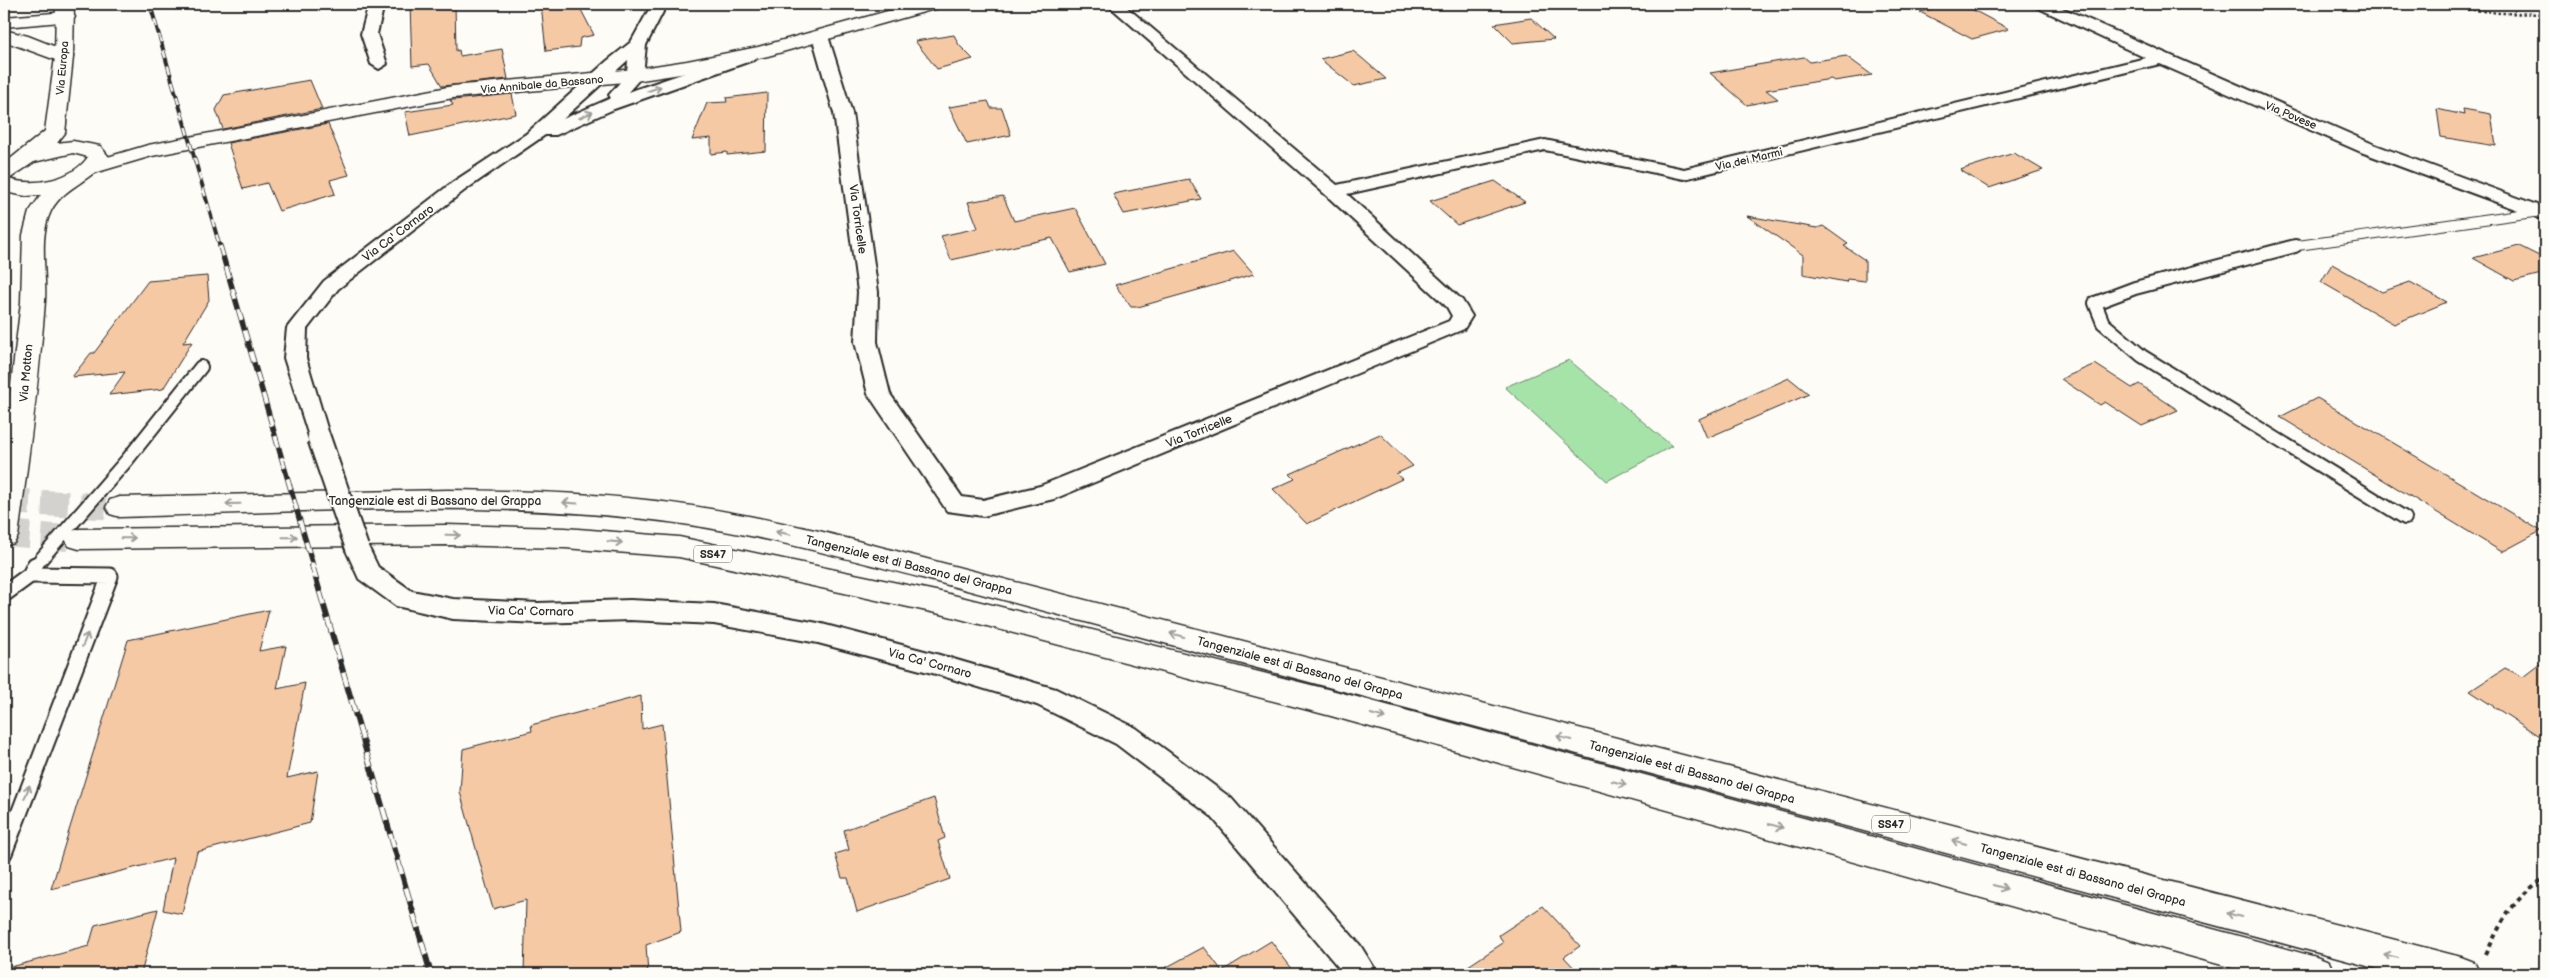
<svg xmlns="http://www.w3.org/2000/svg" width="2549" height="978" font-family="'Balsamiq Sans',sans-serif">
<rect width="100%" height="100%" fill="#fdfcf7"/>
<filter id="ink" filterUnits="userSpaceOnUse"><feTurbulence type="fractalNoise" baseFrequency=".02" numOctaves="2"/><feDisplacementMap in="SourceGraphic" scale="10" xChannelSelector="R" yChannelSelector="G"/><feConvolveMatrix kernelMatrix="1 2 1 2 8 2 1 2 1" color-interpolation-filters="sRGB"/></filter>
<g filter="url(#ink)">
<polygon fill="#a6e3a9" stroke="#68876a" points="1569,360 1672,446 1607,481 1505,387"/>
<g fill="#f6c9a5" stroke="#2b2b2b">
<polygon points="410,4 455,4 456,51 459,50 460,56 502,49 508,79 442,86 429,64 412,66"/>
<polygon points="541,4 578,4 594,35 580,38 579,47 546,51"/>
<polygon points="1953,4 1962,4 2009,29 1972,39 1920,12"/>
<polygon points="1531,18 1554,39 1513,43 1494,24"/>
<polygon points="954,35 959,45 973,59 937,69 915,41"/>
<polygon points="1353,51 1363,59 1386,79 1354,86 1320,59"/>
<polygon points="1846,56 1872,75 1834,81 1831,79 1766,90 1778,99 1747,105 1710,73 1804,57 1810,62"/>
<polygon points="310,80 322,109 223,129 216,110 224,95"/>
<polygon points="767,93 766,151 727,155 727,152 711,154 711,138 692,140 707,103 727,102 726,98"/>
<polygon points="512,94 516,114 410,136 405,112 453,105 450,100 453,100"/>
<polygon points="988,101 991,108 1002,108 1011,135 967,144 949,107"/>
<polygon points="2437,109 2464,115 2463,109 2491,114 2496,146 2441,137"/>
<polygon points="328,124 349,175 330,180 335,194 279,211 267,183 243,189 228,143"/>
<polygon points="2014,153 2043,170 1989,188 1960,170"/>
<polygon points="1189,179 1201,199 1124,214 1113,194"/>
<polygon points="1495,181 1525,202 1457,225 1430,201"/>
<polygon points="1003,196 1014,221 1075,208 1105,264 1070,272 1052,238 951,260 941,236 978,228 968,202"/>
<polygon points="1747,216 1817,228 1823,226 1848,244 1844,246 1865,260 1865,281 1847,279 1846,282 1803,274 1803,255"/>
<polygon points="2519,246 2545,259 2545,273 2514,281 2473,258"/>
<polygon points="1234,251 1254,274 1138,307 1131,307 1115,285"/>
<polygon points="2332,264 2382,292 2410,282 2447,302 2394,324 2321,282"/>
<polygon points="207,276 209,300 183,343 192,342 163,389 109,395 125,372 72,377 91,353 94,353 148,281"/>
<polygon points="2095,364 2132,388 2139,384 2178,410 2142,426 2105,402 2100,405 2061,379"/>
<polygon points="1789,378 1809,394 1707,438 1699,419"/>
<polygon points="2317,398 2380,435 2541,531 2502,552 2280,417"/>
<polygon points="1380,434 1413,466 1396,474 1402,479 1307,524 1273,489 1295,479 1290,474"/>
<polygon points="269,610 259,651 286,646 277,689 305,683 287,778 318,771 310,823 197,852 182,914 163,910 173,858 51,889 128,640"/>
<polygon points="2545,660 2545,740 2470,691 2505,668 2523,677"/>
<polygon points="641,696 642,729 662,724 681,932 646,945 648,974 524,974 526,900 493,909 460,792 463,749 532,731 531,725"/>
<polygon points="934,798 945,838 938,841 950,879 857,912 848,878 842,878 835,854 849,850 844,830"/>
<polygon points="1543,906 1580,946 1564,957 1580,974 1456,974 1503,943 1499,935"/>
<polygon points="158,909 141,974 12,974 11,967 89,946 95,925"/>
<polygon points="1271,941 1296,974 1154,974 1204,947 1222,971"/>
</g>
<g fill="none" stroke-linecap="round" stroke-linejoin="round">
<g stroke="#d3d2ce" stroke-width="26" stroke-dasharray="26 12" stroke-linecap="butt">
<polyline points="4,501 120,507"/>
<polyline points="4,533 79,539"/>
</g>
<defs>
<polyline id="service-far2" points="2287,247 2537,212"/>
<g id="service-far1">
<polyline points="2295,246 2135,288 2095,303 2103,323 2142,356 2405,518"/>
<polyline points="35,566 127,460 201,367"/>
</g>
<g id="service">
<polyline points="4,594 30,575 35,565"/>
<polyline points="4,853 110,576 30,575"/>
</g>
<g id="minor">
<polygon points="369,4 384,4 377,34 387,64 379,69 371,64 361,34"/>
<path d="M652,4H667L646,45L643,75L628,92L744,53L750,51L758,56L756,59L614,109L556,135H545L465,190L338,289L307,329L306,358L330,438L327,443L319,445L311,443L284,358L287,328L290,324L324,281L453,182L526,134L607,61L631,42ZM628,60L627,74L609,95L611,98L563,119Z"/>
<polygon points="1107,4 1123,4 1337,185 1545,140 1684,169 2146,58 2036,7 2033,4 2053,4 2373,144 2545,208 2545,220 2361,152 2160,64 1684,179 1545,150 1347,194 1462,300 1472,316 1464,329 1054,499 983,516 947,511 868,394 855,342 858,292 834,113 812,36 814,33 820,31 828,36 852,113 878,292 877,342 890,394 962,497 983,500 1040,486 1449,321 1452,316 1447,307 1326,195"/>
<polygon points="357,539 366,542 378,567 412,591 453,599 538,603 630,600 714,604 818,623 936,654 1056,689 1136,728 1231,798 1360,945 1378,974 1344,974 1211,816 1116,744 1037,705 936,674 818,643 714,624 630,620 538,623 453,619 405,608 396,606 359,579 345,548 348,542"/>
</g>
<g id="tertiary">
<polygon points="913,4 941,4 938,8 768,56 687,73 635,81 453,98 152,156 91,174 84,172 81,168 84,164 148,145 453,86 635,69 687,61 758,47"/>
<polygon points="66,12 72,13 75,17 72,21 4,27 4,17"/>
<polygon points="4,30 28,36 71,53 73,57 71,61 64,63 4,41"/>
</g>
<path id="secondary" d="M56,4H74L73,57L65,133L57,143L73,141L100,146L109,157C93,181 64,186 51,211C38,237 47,273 45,301C40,370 31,439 22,507L18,536L14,543L4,546V443L21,302L23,235L29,212L41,195L26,196L4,192V164L45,131L55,57ZM73,153L88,157C72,180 34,187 9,179L34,162Z"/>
<g id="trunk">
<path d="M448,490C514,491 580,492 646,500C704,506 762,518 819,531L2461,957L2474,962L2480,974H2397L922,578C830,554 738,529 644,519C470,500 294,512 120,517L110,514L106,507L110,500L120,497Z"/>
<polygon points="446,525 565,528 679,537 945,593 1331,690 2316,957 2329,962 2335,974 2254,974 1331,716 945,615 679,557 565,548 446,545 79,549 69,546 65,539 69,532 79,529"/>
</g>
</defs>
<use href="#service-far2" stroke="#2b2b2b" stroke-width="11"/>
<use href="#service-far1" stroke="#2b2b2b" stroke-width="16"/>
<use href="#service" stroke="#2b2b2b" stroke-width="19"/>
<use href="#minor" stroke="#2b2b2b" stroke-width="4"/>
<use href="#tertiary" stroke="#2b2b2b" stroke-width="3"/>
<use href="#secondary" stroke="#2b2b2b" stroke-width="3"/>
<use href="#trunk" stroke="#2b2b2b" stroke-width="3"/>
<polyline stroke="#2b2b2b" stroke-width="2.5" stroke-dasharray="2.5 2.5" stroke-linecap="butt" points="2423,4 2500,13 2545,14"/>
<path stroke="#2b2b2b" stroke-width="4" stroke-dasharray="4.5 4.5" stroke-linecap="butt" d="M2486,955C2500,923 2514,897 2545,878"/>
<use href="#service-far2" stroke="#fdfcf7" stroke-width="9"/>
<use href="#service-far1" stroke="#fdfcf7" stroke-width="12"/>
<use href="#service" stroke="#fdfcf7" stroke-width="15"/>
<use href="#minor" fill="#fdfcf7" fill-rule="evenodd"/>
<use href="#tertiary" fill="#fdfcf7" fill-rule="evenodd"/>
<use href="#secondary" fill="#fdfcf7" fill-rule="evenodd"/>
<use href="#trunk" fill="#fdfcf7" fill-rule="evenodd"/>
<defs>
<polyline id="rail-far2" points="150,4 220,247"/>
<polyline id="rail-far1" points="220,246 313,566"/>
<polyline id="rail" points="312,565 431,974"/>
</defs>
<use href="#rail-far2" stroke="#2b2b2b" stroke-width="4"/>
<use href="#rail-far1" stroke="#2b2b2b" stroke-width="5.5"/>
<use href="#rail" stroke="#2b2b2b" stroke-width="6"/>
<use href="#rail-far2" stroke="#fdfcf7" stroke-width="2.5" stroke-dasharray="8" stroke-linecap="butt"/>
<use href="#rail-far1" stroke="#fdfcf7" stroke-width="4" stroke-dasharray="11" stroke-linecap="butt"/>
<use href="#rail" stroke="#fdfcf7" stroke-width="4.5" stroke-dasharray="14" stroke-linecap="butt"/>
<defs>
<polyline id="minor-bridge" points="319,438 357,548"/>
</defs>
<use href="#minor-bridge" stroke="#2b2b2b" stroke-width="26" stroke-linecap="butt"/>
<use href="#minor-bridge" stroke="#fdfcf7" stroke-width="22"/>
</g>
<defs><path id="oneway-shaft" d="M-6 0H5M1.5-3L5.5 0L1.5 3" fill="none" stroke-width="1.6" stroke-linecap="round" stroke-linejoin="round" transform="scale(1.25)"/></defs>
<g stroke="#9e9e9b">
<use href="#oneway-shaft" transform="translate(654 89) rotate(-19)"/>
<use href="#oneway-shaft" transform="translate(586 115) rotate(-24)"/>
<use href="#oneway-shaft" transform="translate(570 503) rotate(-176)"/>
<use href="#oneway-shaft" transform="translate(233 504) rotate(179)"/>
<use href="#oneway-shaft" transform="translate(783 533) rotate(-168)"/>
<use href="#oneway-shaft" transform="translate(453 535) rotate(1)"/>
<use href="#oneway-shaft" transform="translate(290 537) rotate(-1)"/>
<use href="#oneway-shaft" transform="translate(128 538) rotate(-1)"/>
<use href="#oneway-shaft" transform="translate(615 542) rotate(5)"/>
<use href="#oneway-shaft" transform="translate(1177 635) rotate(-165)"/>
<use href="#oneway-shaft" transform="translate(85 640) rotate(-68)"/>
<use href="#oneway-shaft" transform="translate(1378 716) rotate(15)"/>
<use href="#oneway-shaft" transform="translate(1564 738) rotate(-165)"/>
<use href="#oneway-shaft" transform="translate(1619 783) rotate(15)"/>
<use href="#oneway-shaft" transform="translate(27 792) rotate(-69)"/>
<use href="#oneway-shaft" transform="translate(1776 826) rotate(15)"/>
<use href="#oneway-shaft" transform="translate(1959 842) rotate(-165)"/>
<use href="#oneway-shaft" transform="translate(2000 887) rotate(15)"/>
<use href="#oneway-shaft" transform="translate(2234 915) rotate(-165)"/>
<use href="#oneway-shaft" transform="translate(2391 956) rotate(-165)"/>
</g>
</g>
<g text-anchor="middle" stroke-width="4" stroke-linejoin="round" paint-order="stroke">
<g font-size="11" fill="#2b2b2b" stroke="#fdfcf7">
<text transform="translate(62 68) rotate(-85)" y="4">Via Europa</text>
<text transform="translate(542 84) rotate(-5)" y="4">Via Annibale da Bassano</text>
<text transform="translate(2291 115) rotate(23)" y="4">Via Povese</text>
<text transform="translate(1749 159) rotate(-13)" y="4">Via dei Marmi</text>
</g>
<g fill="#fdfcf7" stroke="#6a6a68" stroke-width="1">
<rect x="694" y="545.5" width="38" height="17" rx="4"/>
<rect x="1872" y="815.5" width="38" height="17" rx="4"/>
</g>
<g font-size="11" font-weight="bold" fill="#2b2b2b">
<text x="713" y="558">SS47</text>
<text x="1891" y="828">SS47</text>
</g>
<g font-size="12" fill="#2b2b2b" stroke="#fdfcf7">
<text transform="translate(858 219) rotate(82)" y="4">Via Torricelle</text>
<text transform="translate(398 233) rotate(-37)" y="4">Via Ca' Cornaro</text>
<text transform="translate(26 373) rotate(-85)" y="4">Via Motton</text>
<text transform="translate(1199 431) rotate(-22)" y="4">Via Torricelle</text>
<text x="435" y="505">Tangenziale est di Bassano del Grappa</text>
<text transform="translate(909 565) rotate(14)" y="4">Tangenziale est di Bassano del Grappa</text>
<text transform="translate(531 611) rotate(1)" y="4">Via Ca' Cornaro</text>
<text transform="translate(930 663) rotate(15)" y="4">Via Ca' Cornaro</text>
<text transform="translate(1300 668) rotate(15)" y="4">Tangenziale est di Bassano del Grappa</text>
<text transform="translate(1692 772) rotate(15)" y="4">Tangenziale est di Bassano del Grappa</text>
<text transform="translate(2083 875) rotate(15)" y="4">Tangenziale est di Bassano del Grappa</text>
</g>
</g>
<rect width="2549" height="978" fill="none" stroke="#fdfcf7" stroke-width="20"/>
<rect x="10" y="10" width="2529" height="958" fill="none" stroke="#2b2b2b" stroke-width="2" filter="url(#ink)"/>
</svg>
